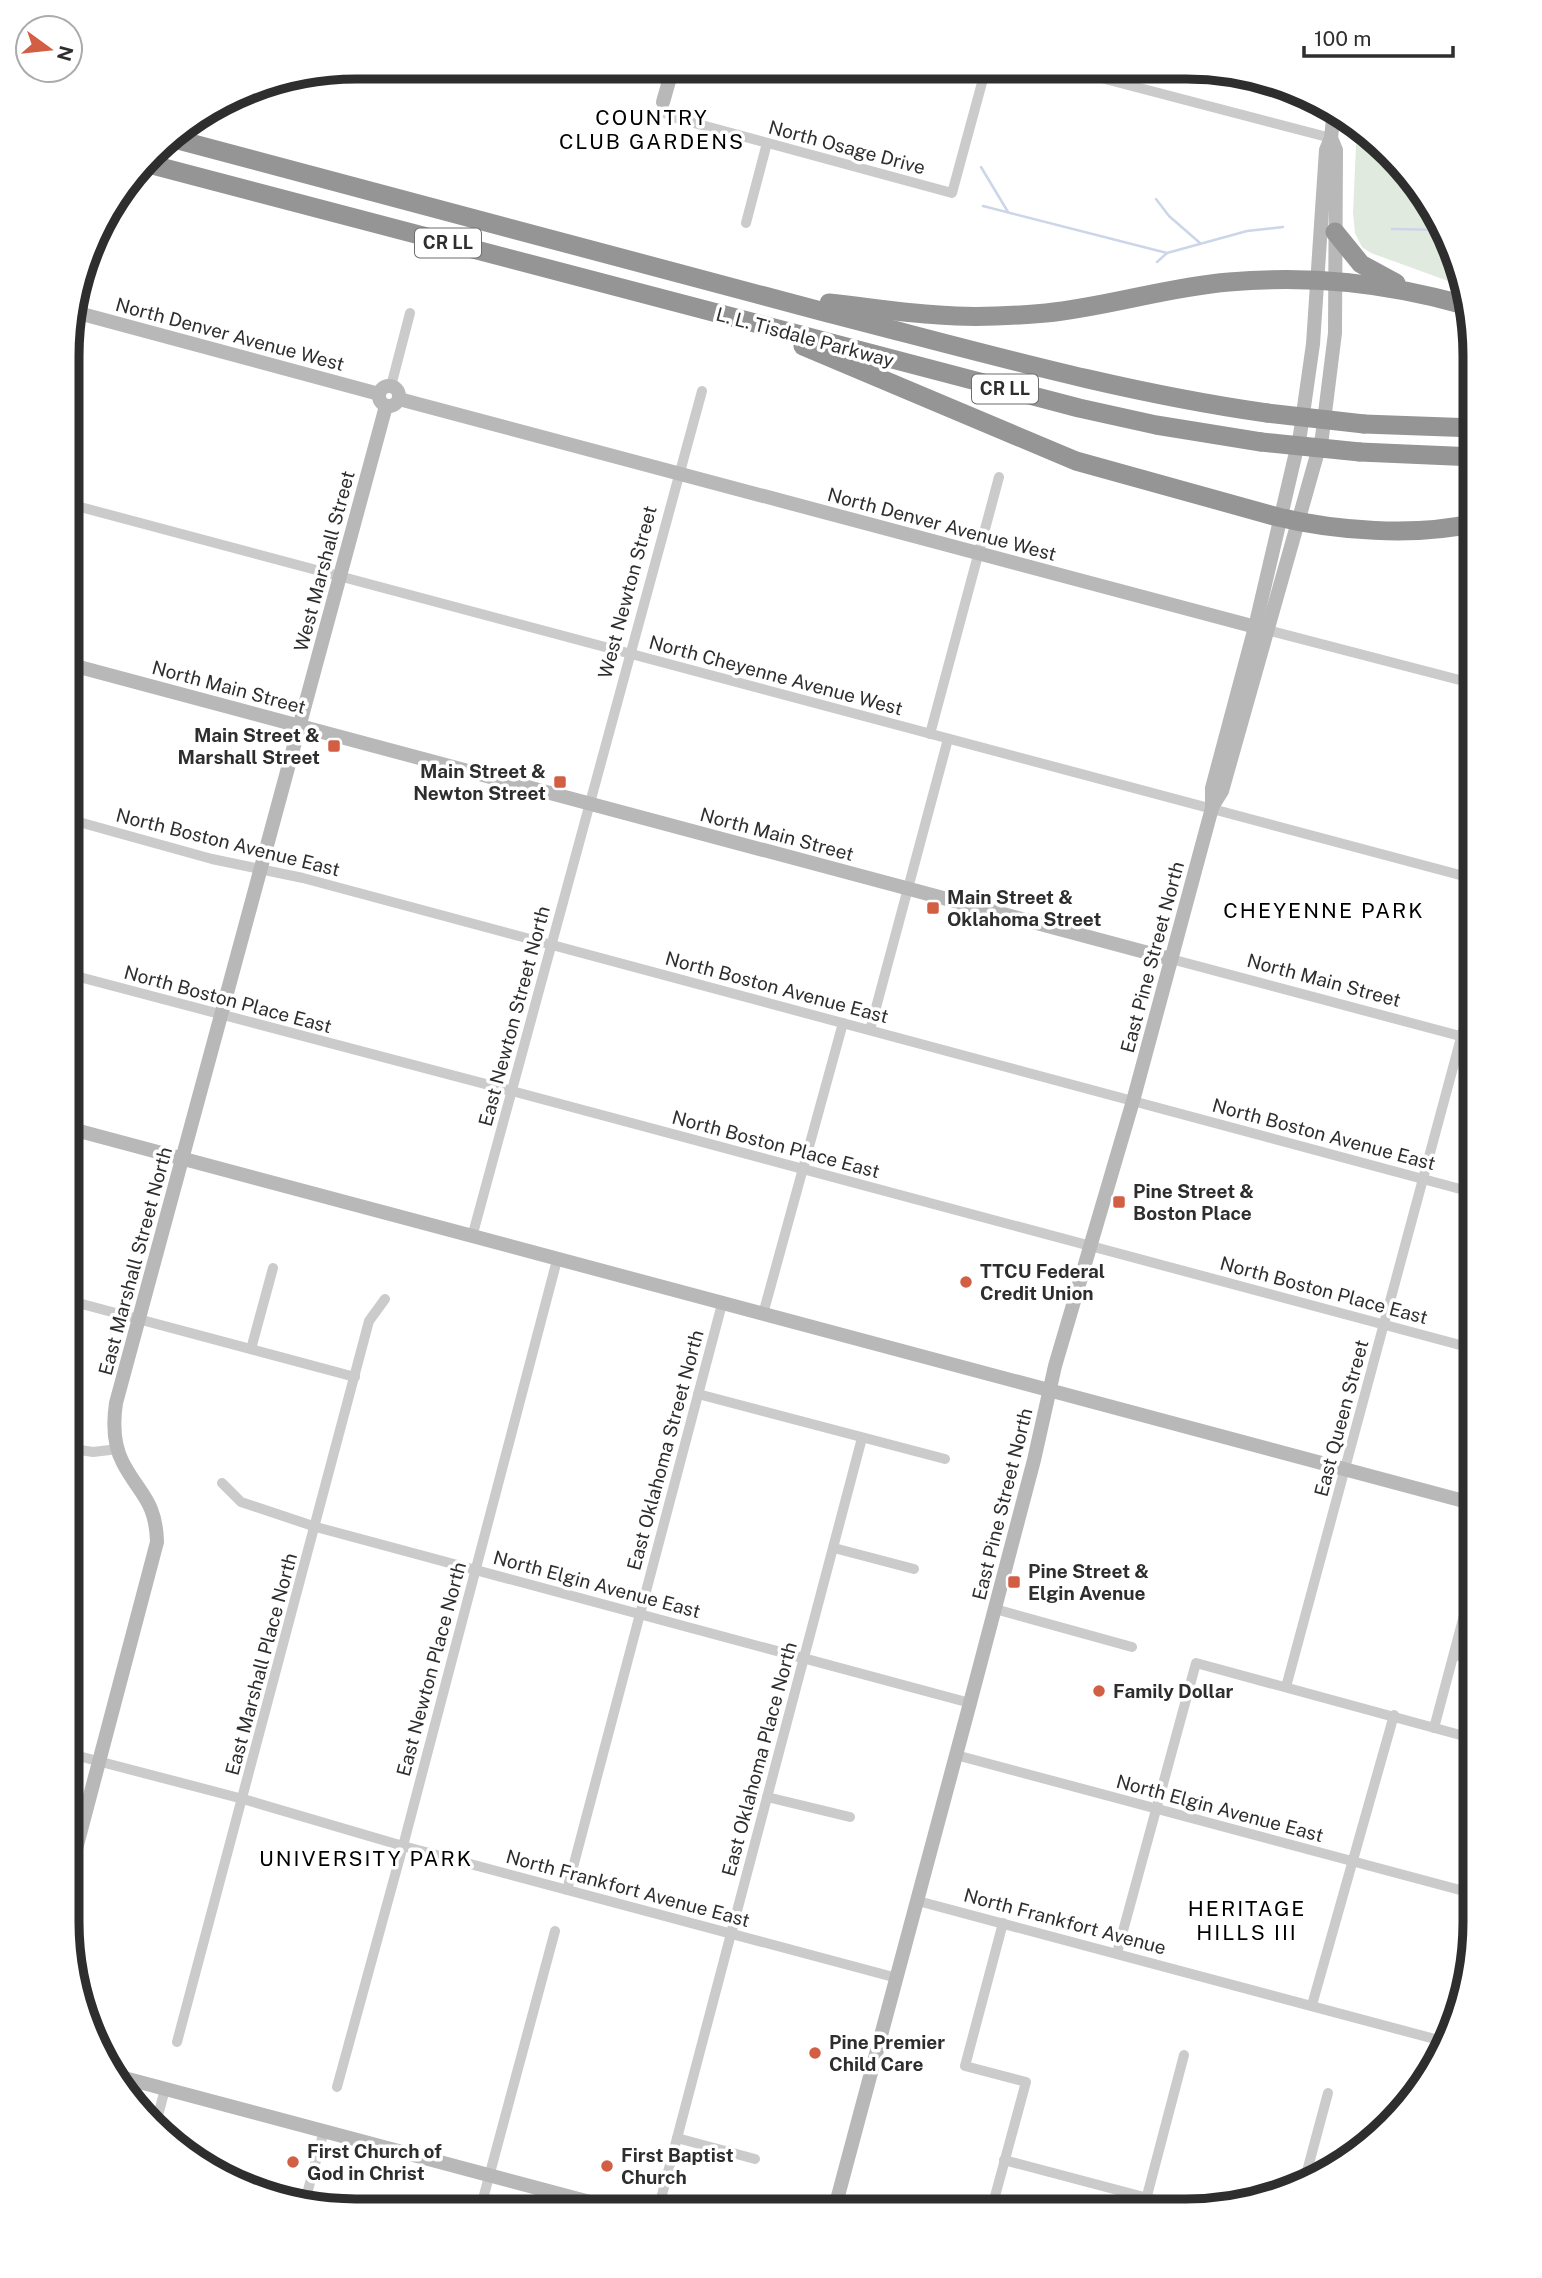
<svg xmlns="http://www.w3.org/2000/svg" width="1542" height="2278" font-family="'Public Sans',sans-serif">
<rect width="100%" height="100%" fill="#fff"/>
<polygon fill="#e1eade" points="1357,123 1415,179 1453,245 1462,286 1371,253 1362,247 1355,233 1353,213"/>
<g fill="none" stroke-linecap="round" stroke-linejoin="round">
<g stroke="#ccd6e8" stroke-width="2.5">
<polyline points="981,167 1008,212"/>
<polyline points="1156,199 1169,216 1200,243"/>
<polyline points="983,206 1167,253 1247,231 1283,227"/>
<polyline points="1392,229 1445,230"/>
<polyline points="1157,262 1167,253"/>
</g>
<g stroke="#cbcbcb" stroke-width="10">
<polyline points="441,67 448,70"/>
<polyline points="1067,69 1331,138"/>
<polyline points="663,102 665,113 672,117 952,193 986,68"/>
<polyline points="746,223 767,143"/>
<polyline points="391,386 410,313"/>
<polyline points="69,504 1475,879"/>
<polyline points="1267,630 1475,684"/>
<polyline points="930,734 999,477"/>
<polyline points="68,819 212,859 303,878 1475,1193"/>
<polyline points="1171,959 1475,1040"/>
<polyline points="68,974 512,1091 1475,1349"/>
<polyline points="870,1030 948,739"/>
<polyline points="472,1237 702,391"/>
<polyline points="67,1300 355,1377"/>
<polyline points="763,1314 843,1023"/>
<polyline points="251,1349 273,1268"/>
<polyline points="698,1394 945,1459"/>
<polyline points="67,1448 93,1452 118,1449"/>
<polyline points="222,1483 241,1502 316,1527 970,1703"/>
<polyline points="834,1548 914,1569"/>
<polyline points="995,1609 1132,1647"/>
<polyline points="1454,1655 1475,1660"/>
<polyline points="1286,1687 1475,986"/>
<polyline points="1434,1728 1475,1574"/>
<polyline points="67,1753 243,1799 403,1846 897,1978"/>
<polyline points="956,1755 1475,1894"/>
<polyline points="767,1797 850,1817"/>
<polyline points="567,1890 722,1304"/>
<polyline points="918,1901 1446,2042"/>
<polyline points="1117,1953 1196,1663 1475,1739"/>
<polyline points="1312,2005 1394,1715"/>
<polyline points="177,2042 369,1321 385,1299"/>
<polyline points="337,2087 403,1846 557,1260"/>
<polyline points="155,2127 165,2089"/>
<polyline points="677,2138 755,2159"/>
<polyline points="1004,2160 1193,2210"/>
<polyline points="1303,2186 1328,2093"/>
<polyline points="928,2203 958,2211"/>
<polyline points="304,2205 324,2131"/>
<polyline points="480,2210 555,1931"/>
<polyline points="658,2210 862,1438"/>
<polyline points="991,2211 1026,2082 965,2066 1003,1923"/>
<polyline points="1143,2211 1184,2055"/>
</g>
<g stroke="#b8b8b8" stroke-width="14">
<polyline points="663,102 673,67"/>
<polyline points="71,311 379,394"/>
<circle cx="389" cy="396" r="10"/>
<polyline points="399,399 1267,630"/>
<polyline points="68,664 1171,959"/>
<polyline points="1212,807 1222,791 1322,437 1335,333 1336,150 1331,138"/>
<polyline points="68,1128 1475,1504"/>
<path d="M67,1883L157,1542C156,1501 140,1495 123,1463C113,1444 113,1423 116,1403L386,406"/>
<polyline points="113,2075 620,2210"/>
<polyline points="834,2211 970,1703 1034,1460 1055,1366 1133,1101 1212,808 1212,788 1255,627 1300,435 1313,344 1326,150 1331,138 1334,110"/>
</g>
<g stroke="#959595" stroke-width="19">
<path d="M167,137C387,196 607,256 828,313C973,350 1118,392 1267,413"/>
<polyline points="145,163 1079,408 1156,425 1261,442"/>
<polyline points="1335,232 1361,264 1396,283"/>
<path d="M829,303C866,307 902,313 939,315C975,318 1011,316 1046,313C1107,307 1167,287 1229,282C1313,275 1385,283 1465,305"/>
<path d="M803,346L1076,461L1274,516C1334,531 1415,537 1475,523"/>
<polyline points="1364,424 1475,428"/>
<polyline points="1360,452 1475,457"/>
</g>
<g stroke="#959595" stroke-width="19">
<polyline points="1267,413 1364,424"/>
<polyline points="1261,442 1360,452"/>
</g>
</g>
<g fill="#d25e44" stroke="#fff" stroke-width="2.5">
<rect x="327" y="739" width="14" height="14" rx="3.5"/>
<rect x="553" y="775" width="14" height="14" rx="3.5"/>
<rect x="926" y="901" width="14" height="14" rx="3.5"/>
<rect x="1112" y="1195" width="14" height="14" rx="3.5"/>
<circle cx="966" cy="1282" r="7"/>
<rect x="1007" y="1575" width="14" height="14" rx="3.5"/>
<circle cx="1099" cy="1691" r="7"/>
<circle cx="815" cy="2053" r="7"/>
<circle cx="293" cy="2162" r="7"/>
<circle cx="607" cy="2166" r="7"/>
</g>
<g text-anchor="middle" stroke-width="7" stroke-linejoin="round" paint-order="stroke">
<g fill="#fff" stroke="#6d6d6d" stroke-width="2">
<rect x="415" y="228.5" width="66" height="29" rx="5"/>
<rect x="972" y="374.5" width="66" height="29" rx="5"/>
</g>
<g font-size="18" font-weight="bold" fill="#2e2e2e">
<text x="448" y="249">CR LL</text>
<text x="1005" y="395">CR LL</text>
</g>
<g font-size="19" fill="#2e2e2e" stroke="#fff">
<text transform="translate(847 147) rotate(15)" y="7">North Osage Drive</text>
<text transform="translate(230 334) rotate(15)" y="7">North Denver Avenue West</text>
<text transform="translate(805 337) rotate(15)" y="7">L. L. Tisdale Parkway</text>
<text transform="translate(942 524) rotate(15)" y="7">North Denver Avenue West</text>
<text transform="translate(324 561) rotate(-75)" y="7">West Marshall Street</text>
<text transform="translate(627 592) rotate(-75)" y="7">West Newton Street</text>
<text transform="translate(776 675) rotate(15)" y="7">North Cheyenne Avenue West</text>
<text transform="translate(229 687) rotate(15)" y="7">North Main Street</text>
<text transform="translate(777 834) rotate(15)" y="7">North Main Street</text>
<text transform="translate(228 842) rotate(14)" y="7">North Boston Avenue East</text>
<text transform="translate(1152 957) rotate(-75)" y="7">East Pine Street North</text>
<text transform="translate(1324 980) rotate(15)" y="7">North Main Street</text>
<text transform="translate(777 987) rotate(15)" y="7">North Boston Avenue East</text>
<text transform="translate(228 999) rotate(15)" y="7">North Boston Place East</text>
<text transform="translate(514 1016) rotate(-75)" y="7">East Newton Street North</text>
<text transform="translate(1324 1134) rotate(15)" y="7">North Boston Avenue East</text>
<text transform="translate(776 1144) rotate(15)" y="7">North Boston Place East</text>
<text transform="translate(135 1261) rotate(-75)" y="7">East Marshall Street North</text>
<text transform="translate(1324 1290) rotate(15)" y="7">North Boston Place East</text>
<text transform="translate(1341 1418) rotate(-75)" y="7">East Queen Street</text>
<text transform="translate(665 1450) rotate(-75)" y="7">East Oklahoma Street North</text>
<text transform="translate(1002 1504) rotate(-76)" y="7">East Pine Street North</text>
<text transform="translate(597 1584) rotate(15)" y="7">North Elgin Avenue East</text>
<text transform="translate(261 1664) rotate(-75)" y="7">East Marshall Place North</text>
<text transform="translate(431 1669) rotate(-75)" y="7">East Newton Place North</text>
<text transform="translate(759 1759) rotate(-75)" y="7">East Oklahoma Place North</text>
<text transform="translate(1220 1808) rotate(15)" y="7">North Elgin Avenue East</text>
<text transform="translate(628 1888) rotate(15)" y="7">North Frankfort Avenue East</text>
<text transform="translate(1065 1921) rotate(15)" y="7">North Frankfort Avenue</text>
</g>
<g font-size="19" font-weight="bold" fill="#2e2e2e" stroke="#fff" text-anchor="start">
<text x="320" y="742" text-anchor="end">Main Street &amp;<tspan x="320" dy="22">Marshall Street</tspan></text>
<text x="546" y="778" text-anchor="end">Main Street &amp;<tspan x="546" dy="22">Newton Street</tspan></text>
<text x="947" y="904">Main Street &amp;<tspan x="947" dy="22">Oklahoma Street</tspan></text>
<text x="1133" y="1198">Pine Street &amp;<tspan x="1133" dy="22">Boston Place</tspan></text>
<text x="980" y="1278">TTCU Federal<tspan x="980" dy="22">Credit Union</tspan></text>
<text x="1028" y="1578">Pine Street &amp;<tspan x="1028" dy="22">Elgin Avenue</tspan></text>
<text x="1113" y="1698">Family Dollar</text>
<text x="829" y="2049">Pine Premier<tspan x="829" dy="22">Child Care</tspan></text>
<text x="307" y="2158">First Church of<tspan x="307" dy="22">God in Christ</tspan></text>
<text x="621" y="2162">First Baptist<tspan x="621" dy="22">Church</tspan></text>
</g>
<g font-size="21" letter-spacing="2" fill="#000" stroke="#fff">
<text x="652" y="125">COUNTRY<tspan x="652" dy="24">CLUB GARDENS</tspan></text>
<text x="1324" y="918">CHEYENNE PARK</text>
<text x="366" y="1866">UNIVERSITY PARK</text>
<text x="1247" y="1916">HERITAGE<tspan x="1247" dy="24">HILLS III</tspan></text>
</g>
</g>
<path d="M0 0H1542V2278H0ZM356 79H1186A277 277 0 0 1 1463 356V1922A277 277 0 0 1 1186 2199H356A277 277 0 0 1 79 1922V356A277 277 0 0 1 356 79Z" fill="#fff" fill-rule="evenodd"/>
<path fill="none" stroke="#2e2e2e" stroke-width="9" d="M356 79H1186A277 277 0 0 1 1463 356V1922A277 277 0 0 1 1186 2199H356A277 277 0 0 1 79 1922V356A277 277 0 0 1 356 79Z"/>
<g transform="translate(49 49) rotate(105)"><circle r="33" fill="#ffffff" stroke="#ababab" stroke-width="2"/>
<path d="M0-5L12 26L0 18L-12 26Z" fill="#d25e44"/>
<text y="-10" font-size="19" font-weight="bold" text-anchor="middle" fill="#2e2e2e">N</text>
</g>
<path d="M1304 46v10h149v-10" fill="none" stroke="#2e2e2e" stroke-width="3.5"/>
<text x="1314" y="46" font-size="21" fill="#2e2e2e" stroke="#ffffff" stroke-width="5" paint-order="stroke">100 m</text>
</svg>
